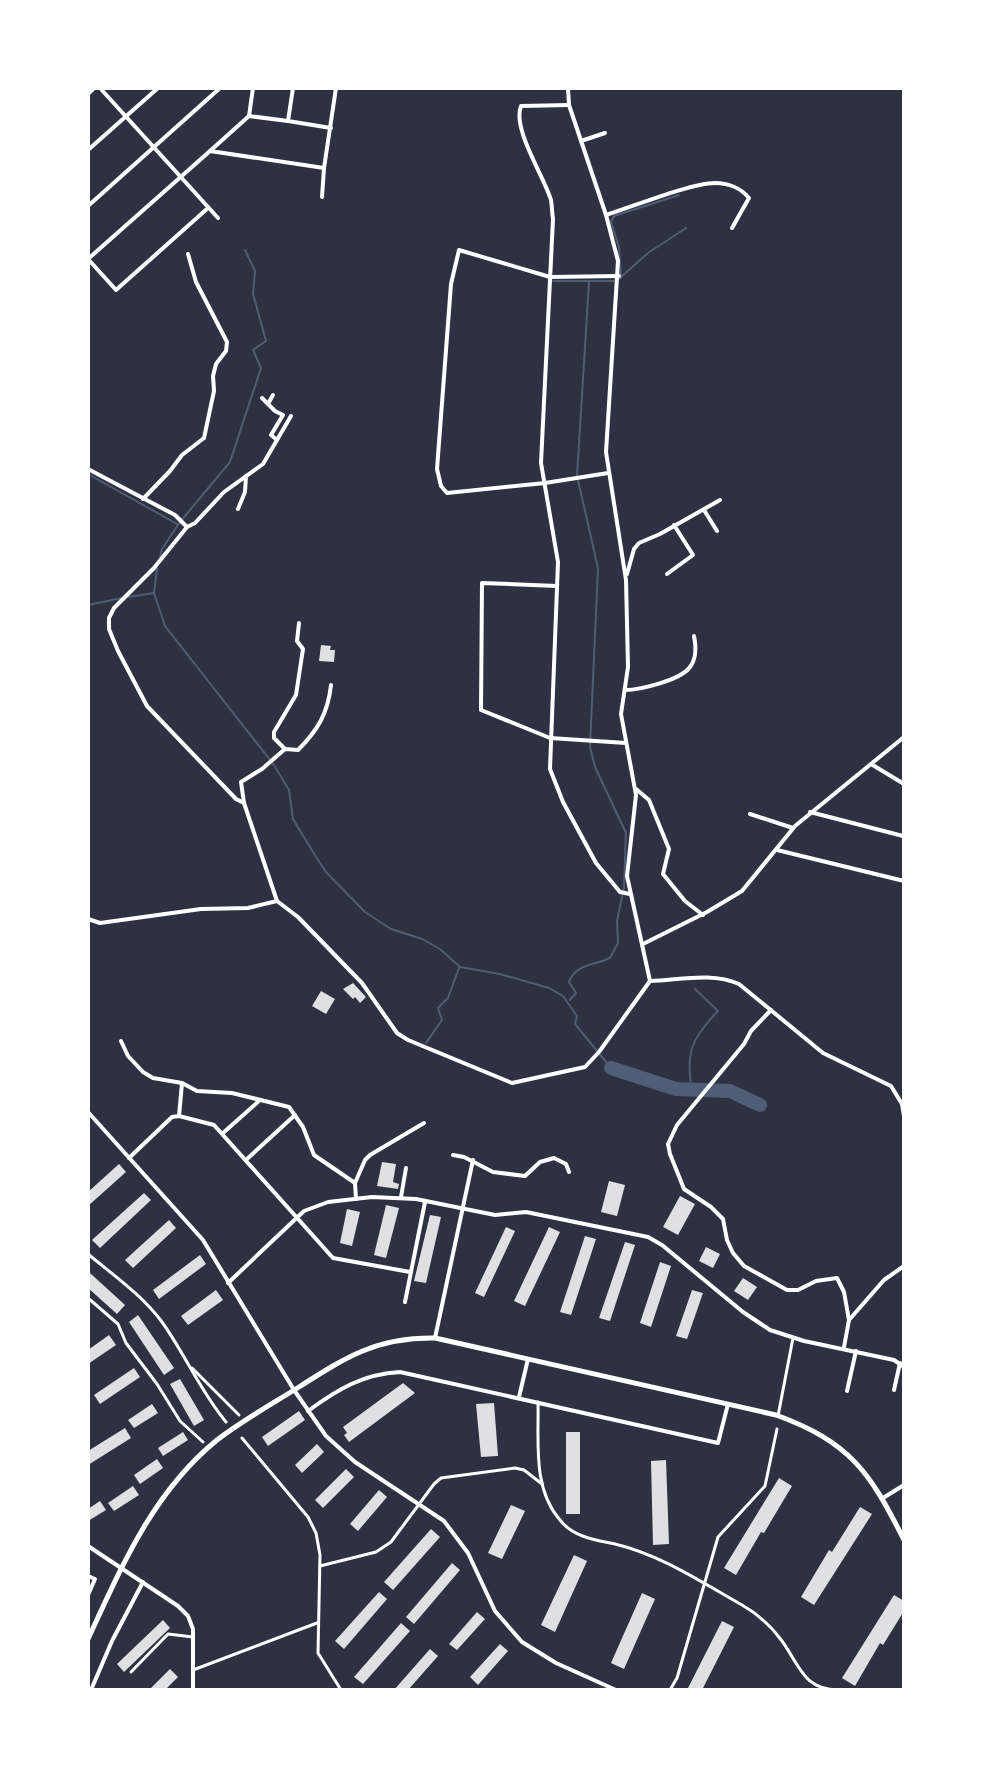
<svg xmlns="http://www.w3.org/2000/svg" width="992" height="1778" font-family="'Space Grotesk',sans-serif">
<rect width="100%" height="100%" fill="#2d3142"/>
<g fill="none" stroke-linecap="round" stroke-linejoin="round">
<g stroke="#4f5d75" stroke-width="2">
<polyline points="621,277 648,253 686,228"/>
<polyline points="553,281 614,281 621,278 619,247 611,222 614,216 679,195"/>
<polyline points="88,474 177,524"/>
<polyline points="160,558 162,549 180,522 230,462 261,368 253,350 266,341 253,294 255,271 245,250"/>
<polyline points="157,568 154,593 165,626 274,765 289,790 293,819 316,857 326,872 365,912 391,929 422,939 440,949 460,967 500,974 549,988 563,996 577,1016 575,1024 611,1068"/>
<polyline points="128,597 154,593"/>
<polyline points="88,605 122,598"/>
<path d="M570,1000L576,993L569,982C575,964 595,965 610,958L618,943L617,921L624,887L626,833L595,767L590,747L598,568L577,476L589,282"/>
<polyline points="426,1043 442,1020 438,1008 448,998 459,968"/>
<path d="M692,1090C685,1052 692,1038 718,1011L695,989"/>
</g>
<polyline stroke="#4f5d75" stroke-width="14" points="611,1068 676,1089 730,1091 760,1105"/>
</g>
<g fill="#e0e0e3">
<polygon points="321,645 331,646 330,650 335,650 334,662 319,661"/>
<polygon points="353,983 366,997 360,1003 355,997 353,999 343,989"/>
<polygon points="321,991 335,999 326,1014 312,1006"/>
<polygon points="382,1162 396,1164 393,1182 399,1184 398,1189 377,1186"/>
<polygon points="119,1164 126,1172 88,1206 88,1192"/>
<polygon points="609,1181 625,1185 617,1216 601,1212"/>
<polygon points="144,1193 151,1200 100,1248 92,1240"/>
<polygon points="680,1196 695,1204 678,1235 663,1227"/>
<polygon points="386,1205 399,1208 386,1258 374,1255"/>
<polygon points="347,1209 360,1212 352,1246 340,1243"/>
<polygon points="430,1215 441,1217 426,1283 414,1281"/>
<polygon points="169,1220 176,1228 133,1268 125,1260"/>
<polygon points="506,1227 515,1231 484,1297 475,1293"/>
<polygon points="549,1227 560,1232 525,1306 514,1301"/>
<polygon points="585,1236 596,1239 571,1315 560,1312"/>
<polygon points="625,1242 635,1245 610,1321 599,1318"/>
<polygon points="706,1247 720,1254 713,1268 699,1261"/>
<polygon points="200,1255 206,1264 159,1299 153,1290"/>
<polygon points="660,1262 671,1266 651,1327 640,1323"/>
<polygon points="90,1273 125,1305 117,1314 88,1288"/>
<polygon points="743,1278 757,1287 748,1300 734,1291"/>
<polygon points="216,1290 223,1300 188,1325 181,1316"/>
<polygon points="692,1290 703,1293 687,1339 676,1336"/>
<polygon points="138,1315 174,1368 164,1375 129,1322"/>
<polygon points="109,1335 116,1345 88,1364 88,1350"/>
<polygon points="134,1368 140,1377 100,1404 94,1395"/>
<polygon points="180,1379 204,1420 194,1426 170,1384"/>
<polygon points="403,1383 415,1393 349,1442 344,1435 347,1433 343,1427"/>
<polygon points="494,1403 498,1456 481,1457 476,1404"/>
<polygon points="152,1404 158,1413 134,1428 128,1420"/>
<polygon points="299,1411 305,1420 268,1446 262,1437"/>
<polygon points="125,1428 131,1438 88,1465 88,1451"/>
<polygon points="183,1432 188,1440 163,1456 158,1448"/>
<rect x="566" y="1432" width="14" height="82"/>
<polygon points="317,1444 324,1452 302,1473 295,1465"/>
<polygon points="157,1459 163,1468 140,1484 134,1475"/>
<polygon points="666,1460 669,1544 653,1545 651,1461"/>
<polygon points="346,1469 354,1477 323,1508 315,1500"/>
<polygon points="779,1478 792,1486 764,1533 761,1532 736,1575 724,1568"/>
<polygon points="133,1486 139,1495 114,1511 108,1503"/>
<polygon points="379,1490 387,1497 358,1531 350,1524"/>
<polygon points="100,1501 106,1510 88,1521 88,1509"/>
<polygon points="511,1505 525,1511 502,1559 488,1553"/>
<polygon points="860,1507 872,1514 814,1605 801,1597 829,1550 832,1552"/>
<polygon points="431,1529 440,1537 393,1590 384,1582"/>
<polygon points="574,1555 587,1561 555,1632 541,1625"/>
<polygon points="452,1563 460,1570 414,1624 406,1617"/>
<polygon points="379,1592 387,1599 344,1649 335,1641"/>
<polygon points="642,1593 655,1599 624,1669 611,1663"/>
<polygon points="894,1595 904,1601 904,1611 883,1645 880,1643 855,1686 842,1678"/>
<polygon points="477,1612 485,1619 457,1650 449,1644"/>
<polygon points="163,1620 170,1628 124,1672 117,1664"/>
<polygon points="722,1621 734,1627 702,1690 687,1690"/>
<polygon points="401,1623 410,1631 363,1684 354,1677"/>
<polygon points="500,1644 508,1651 478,1685 470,1677"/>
<polygon points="430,1649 438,1656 408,1690 394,1690"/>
<polygon points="170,1669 178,1677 165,1690 149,1690"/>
</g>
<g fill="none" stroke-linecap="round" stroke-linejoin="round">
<g stroke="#fff" stroke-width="3">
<path d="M88,1254C113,1275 142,1295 162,1322C185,1354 200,1391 226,1422"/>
<polyline points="88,1298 118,1324 126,1343 157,1384 180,1421 203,1442"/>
<polyline points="192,1368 239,1415"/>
<path d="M538,1402C539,1441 532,1488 560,1520C573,1537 595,1540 615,1544C661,1555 701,1582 742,1605C758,1614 771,1626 782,1641C800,1666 803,1689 838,1690"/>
<polyline points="778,1416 793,1338"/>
<polyline points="242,1438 308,1517 316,1533 320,1555 318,1653 341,1690"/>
<polyline points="320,1566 376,1552 391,1542 434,1484 441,1478 515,1468 524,1470 542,1484"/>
<polyline points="193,1670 317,1623"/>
<polyline points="131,1672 168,1634 193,1637"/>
<polyline points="670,1690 677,1678 718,1537 765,1486 777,1429"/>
</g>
<g stroke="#fff" stroke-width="4">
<polyline points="100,88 218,218"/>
<polyline points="293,88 288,121 331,128"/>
<polyline points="88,94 94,88"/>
<path d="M569,105L521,106C512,129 544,176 551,200C552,206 552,213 553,219L541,463L558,562L550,769L563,802L596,863L620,892L630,894"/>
<polyline points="249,116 253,88"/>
<polyline points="581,141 605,133"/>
<polyline points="88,150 158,88"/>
<polyline points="210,151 249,116 288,121"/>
<polyline points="322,197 324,168 336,88"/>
<polyline points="88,206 220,88"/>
<path d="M606,215C632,207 691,183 715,183C728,183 741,188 749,198L732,228"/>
<polyline points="88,259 210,151 324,168"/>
<polyline points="88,259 116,290 208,208"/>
<polyline points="262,398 275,411 283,415 271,435 277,440"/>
<polyline points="268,404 273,395"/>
<polyline points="88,469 175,515 187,527 154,568 114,608 109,618 109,629 118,651 147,706 236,799 244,803 277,901 298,917 362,983 397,1033 408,1040 512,1083 585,1067 599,1052 650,981 627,876 636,795 621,714 628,667 626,580 606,452 618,261 606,215 569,105 568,88"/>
<polyline points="608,473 545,483 447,493 441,486 437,469 451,284 459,250 550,277 619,276"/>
<polyline points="143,499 170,471 182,455 204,438 214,391 213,376 216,364 226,351 227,342 196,282 188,254"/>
<polyline points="238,509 245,492 246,476"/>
<polyline points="704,510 717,531"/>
<polyline points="187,527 195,523 224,492 263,464 291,416"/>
<polyline points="627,574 634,549 639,543 660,534 720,500"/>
<polyline points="667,574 693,555 674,525"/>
<polyline points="557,586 482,583 481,710 550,738 626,743"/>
<path d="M625,690C640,690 681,680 690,667C697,658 696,646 694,636"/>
<polyline points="285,749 274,738 274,732 296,695 303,649 297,641 299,623"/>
<polyline points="871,764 904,784"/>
<polyline points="636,789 649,800 669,849 663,874 685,901 703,915"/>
<path d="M244,803L241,782L262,769L285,749L298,750C318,730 328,713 331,685"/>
<polyline points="810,812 903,836"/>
<polyline points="750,814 793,828"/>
<polyline points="777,850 904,881"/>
<polyline points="88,919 100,923 201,909 248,908 277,901"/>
<polyline points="643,944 707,912 742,891 795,826 904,737"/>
<path d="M650,981C680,980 712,972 739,984L823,1053L891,1086L902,1104L904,1116"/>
<polyline points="771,1010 751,1031 744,1044 677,1125 668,1144 670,1154 684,1189 711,1207 723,1219 727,1240 733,1253 744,1266 787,1290 798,1290 816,1281 837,1278 844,1292 849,1320"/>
<polyline points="121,1041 128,1056 143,1072 153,1078 182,1083 197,1091 232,1093 289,1107 303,1127 314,1155 355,1183 356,1199"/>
<polyline points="88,1112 203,1240 294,1390 326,1436 355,1462 444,1521 468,1553 495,1611 522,1642 556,1663 616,1690"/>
<polyline points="179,1116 182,1083"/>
<polyline points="223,1133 260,1100"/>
<polyline points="453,1155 464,1157 493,1172 525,1176 540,1162 554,1158 566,1164 569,1172"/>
<polyline points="129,1158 172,1117 179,1116 214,1125 333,1258 410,1272"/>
<polyline points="247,1159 295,1115"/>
<polyline points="355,1183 365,1160 370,1155 424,1123"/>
<polyline points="401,1197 406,1168"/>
<polyline points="228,1283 304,1211 328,1202 372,1197 416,1199 495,1215 526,1212 648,1237 662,1245 743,1312 770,1330 804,1341 894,1360 904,1367"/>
<polyline points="405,1302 425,1202"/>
<polyline points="435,1338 473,1160"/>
<polyline points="844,1347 849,1320 884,1280 904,1266"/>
<polyline points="894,1390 900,1363"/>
<polyline points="847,1391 856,1351"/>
<polyline points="519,1397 528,1359"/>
<path d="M308,1411C338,1389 363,1374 400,1372L718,1443L728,1404"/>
<polyline points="883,1498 904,1485"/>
<polyline points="88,1546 178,1606 188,1616 193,1629 193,1690"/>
<polyline points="88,1576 95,1579 88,1595"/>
<polyline points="91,1690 112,1641 143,1582"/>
</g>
<path stroke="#fff" stroke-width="5" d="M88,1639C122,1566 153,1492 217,1440C243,1420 272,1404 299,1387C346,1357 377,1337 435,1338L776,1415C850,1442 870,1472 904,1540"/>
</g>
<rect width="992" height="1778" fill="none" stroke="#ffffff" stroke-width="180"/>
</svg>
